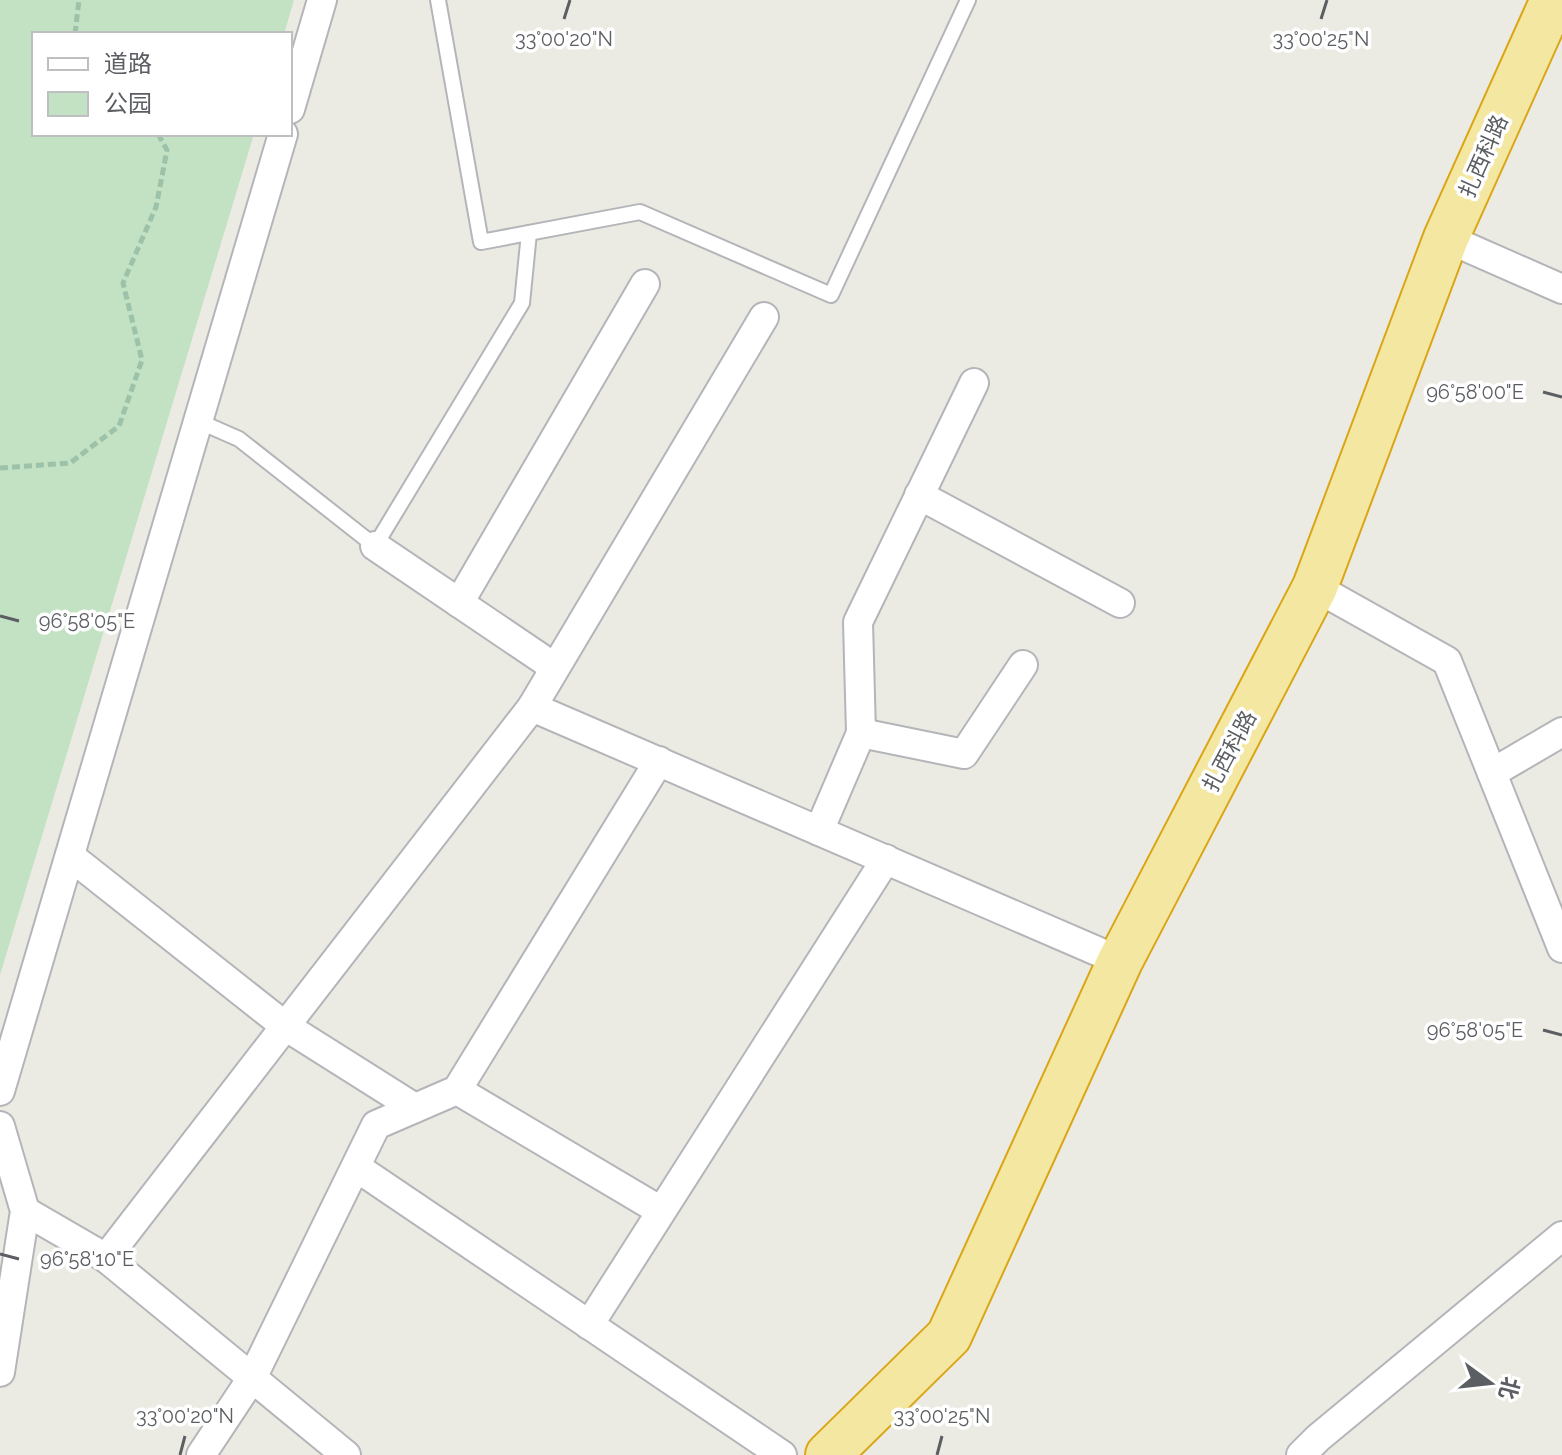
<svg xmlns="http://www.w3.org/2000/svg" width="1562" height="1455" font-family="Raleway,'Noto Sans SC',sans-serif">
<rect width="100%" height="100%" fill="#ecebe3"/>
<polygon fill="#c2e2c3" points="0,0 294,0 284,34 34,34 34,134 254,134 0,975"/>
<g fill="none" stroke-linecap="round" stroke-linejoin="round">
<defs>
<g id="service">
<polyline points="438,0 481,242 640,212 831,295 968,0"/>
<polyline points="198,421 239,439 375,546 522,303 529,233"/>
</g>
<g id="minor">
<polyline points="290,109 322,0"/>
<polyline points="1446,238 1562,289"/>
<polyline points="919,495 1120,603"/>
<polyline points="375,546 554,667"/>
<polyline points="1315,587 1447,661 1562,948"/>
<polyline points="459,603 645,284"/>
<polyline points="532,707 764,317"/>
<polyline points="861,733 964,754 1023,665"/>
<polyline points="1492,773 1562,732"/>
<polyline points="819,831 861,733 858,622 974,383"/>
<polyline points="70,856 285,1026 415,1108"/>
<polyline points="457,1090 661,1211"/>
<polyline points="0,1091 283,134"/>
<polyline points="0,1126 25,1211 0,1372"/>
<polyline points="356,1167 782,1455"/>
<polyline points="25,1211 106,1258 346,1455"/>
<polyline points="106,1258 532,707 1120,961"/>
<polyline points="589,1325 886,859"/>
<polyline points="201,1455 252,1378 376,1125 457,1090 659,761"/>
<polyline points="1301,1455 1318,1438 1562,1236"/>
</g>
<polyline id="trunk" points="828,1455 949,1336 1120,961 1315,587 1446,238 1553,0"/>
</defs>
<use href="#service" stroke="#b4b5b9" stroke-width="18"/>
<use href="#minor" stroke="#b4b5b9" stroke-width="32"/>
<use href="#trunk" stroke="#daa616" stroke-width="48"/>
<g stroke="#9cc2a9" stroke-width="5" stroke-dasharray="8 4" stroke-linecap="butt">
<polyline points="75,34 79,0"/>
<polyline points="0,468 70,463 119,426 142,360 123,283 156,207 167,150 158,134"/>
</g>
<use href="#service" stroke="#fff" stroke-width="14"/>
<use href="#minor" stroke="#fff" stroke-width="28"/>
<use href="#trunk" stroke="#f4e7a1" stroke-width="44"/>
</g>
<path fill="none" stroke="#5b5e62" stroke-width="3" d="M564,19L570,0M1321,19L1327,0M1543,392L1562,397M0,616L19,621M1543,1030L1562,1035M0,1254L19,1259M180,1455L185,1436M937,1455L942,1436"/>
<g text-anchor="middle" stroke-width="7" stroke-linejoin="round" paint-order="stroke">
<g font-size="22" fill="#5b5e62" stroke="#fff">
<text transform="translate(1483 156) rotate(-66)" y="8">扎西科路</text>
<text transform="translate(1229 751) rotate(-62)" y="8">扎西科路</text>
</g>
</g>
<g font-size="20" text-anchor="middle" fill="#5b5e62" stroke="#fff" stroke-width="7" stroke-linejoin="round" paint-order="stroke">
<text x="564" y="46">33°00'20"N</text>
<text x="1321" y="46">33°00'25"N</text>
<text x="1475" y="399">96°58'00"E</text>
<text x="87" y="628">96°58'05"E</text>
<text x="1475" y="1037">96°58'05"E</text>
<text x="87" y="1266">96°58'10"E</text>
<text x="185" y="1423">33°00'20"N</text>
<text x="942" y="1423">33°00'25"N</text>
</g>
<rect x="32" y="32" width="260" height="104" fill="#ffffff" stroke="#bdbfc0" stroke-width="2"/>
<rect x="48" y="58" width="40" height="12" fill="#ffffff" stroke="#bdbfc0" stroke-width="2"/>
<text x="104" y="72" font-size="24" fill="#5b5e62">道路</text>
<rect x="48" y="92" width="40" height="24" fill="#c2e2c3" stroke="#bdbfc0" stroke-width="2"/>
<text x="104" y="112" font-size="24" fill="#5b5e62">公园</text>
<g transform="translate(1490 1383) rotate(105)" stroke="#ffffff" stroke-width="6" paint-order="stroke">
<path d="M0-6L14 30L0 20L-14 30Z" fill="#5b5e62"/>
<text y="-12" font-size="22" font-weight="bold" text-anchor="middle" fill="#5b5e62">北</text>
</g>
</svg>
